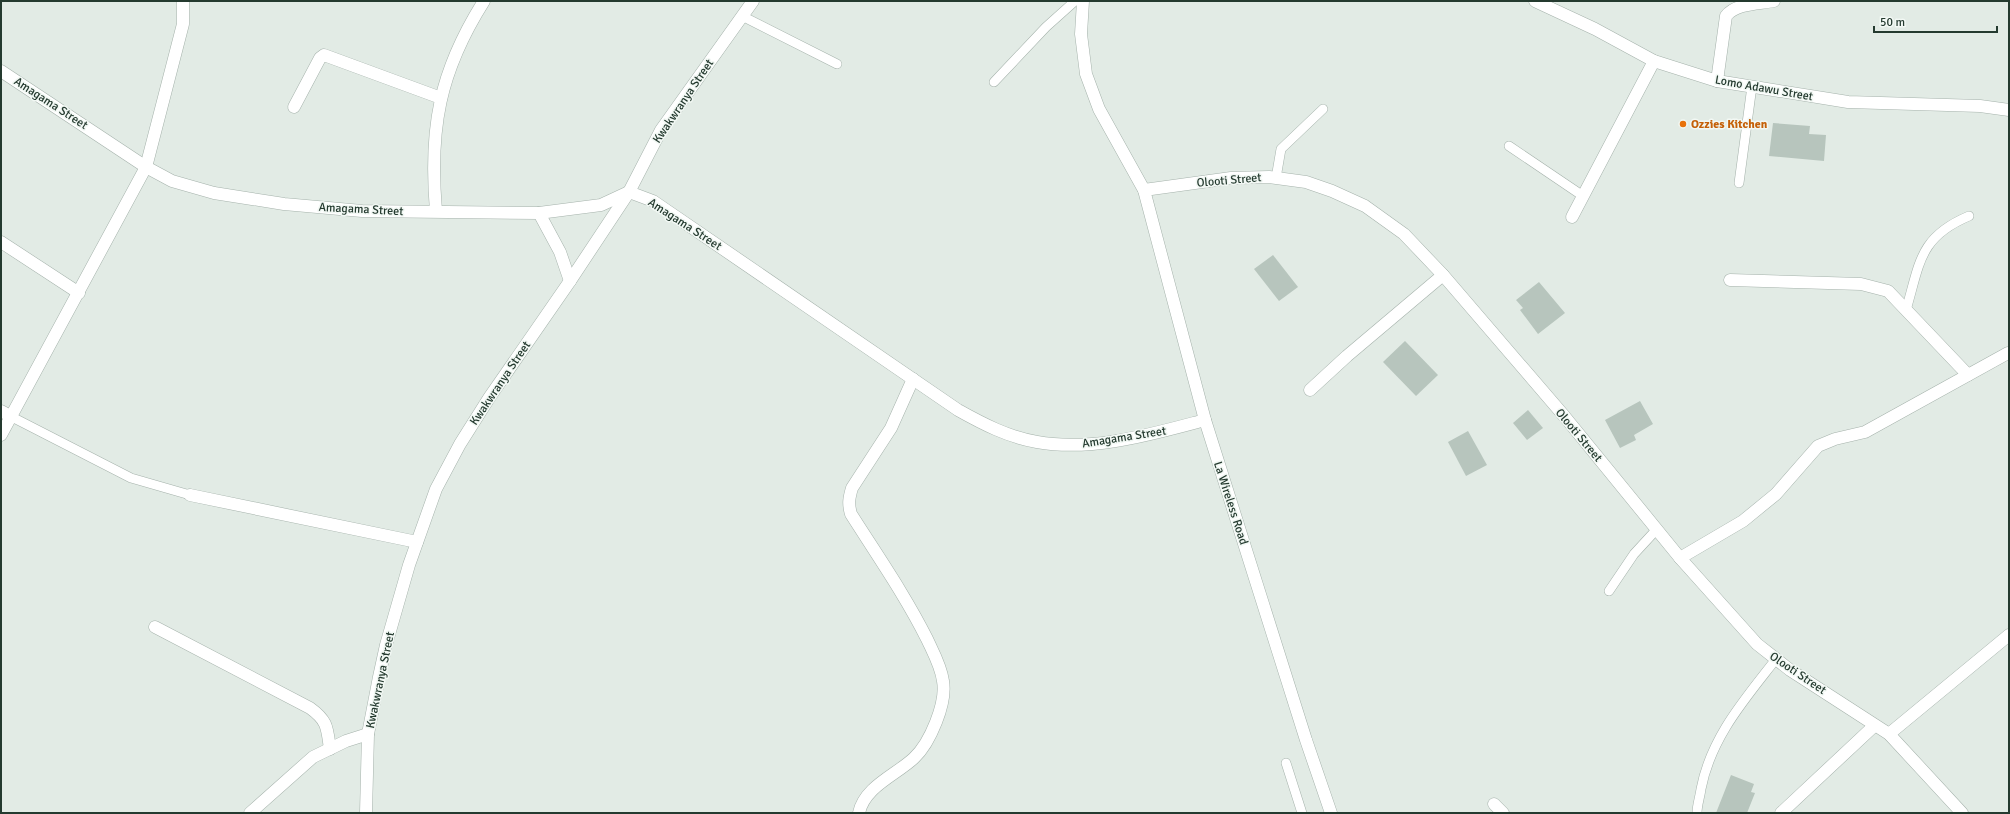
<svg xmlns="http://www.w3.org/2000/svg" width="2010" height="814" font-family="Signika,sans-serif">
<rect width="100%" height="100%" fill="#e2ebe5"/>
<g fill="#b7c5bd">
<polygon points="1773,123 1810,126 1809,134 1826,135 1824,161 1769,156"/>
<polygon points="1273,255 1298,287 1279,301 1254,269"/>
<polygon points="1539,282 1565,313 1538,334 1520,310 1523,308 1516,300"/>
<polygon points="1405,341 1438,375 1416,396 1383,362"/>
<polygon points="1640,401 1653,424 1634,435 1636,440 1620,448 1605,420"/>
<polygon points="1528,410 1543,428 1527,440 1513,423"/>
<polygon points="1468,431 1487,465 1466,476 1448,442"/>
<polygon points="1731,775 1754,784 1751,792 1755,793 1747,813 1716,813"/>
</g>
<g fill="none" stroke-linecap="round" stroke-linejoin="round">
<defs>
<g id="lane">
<polyline points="742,16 837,64"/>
<polyline points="994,82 1046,27 1075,1"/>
<polyline points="1509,146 1583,196"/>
<polyline points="1276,178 1281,149 1323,109"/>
<polyline points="1739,183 1752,86"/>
<path d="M1906,310C1920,263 1919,237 1969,216"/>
<polyline points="12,417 131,478 190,495"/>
<polyline points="1609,591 1634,554 1657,529"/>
<polyline points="1286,763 1302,813"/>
<path d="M1697,813C1697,805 1700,797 1701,789C1711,737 1745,699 1776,659"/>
</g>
<g id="street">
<polyline points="1083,1 1081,34 1086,74 1099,109 1144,190 1205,420 1306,740 1331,813"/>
<polyline points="1535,1 1595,29 1654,61 1717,81 1848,102 1980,106 2009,110"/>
<path d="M1,71L146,167L172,181L214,193L284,204L362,211L539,213L601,205L629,192L653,201L958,410C983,424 1008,437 1037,442C1092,452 1152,434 1205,420"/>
<path d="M1717,81L1726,16C1736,3 1759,4 1774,1"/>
<polyline points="294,107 320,58 324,55 441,98"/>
<polyline points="1144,190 1231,178 1269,177 1306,182 1332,191 1365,206 1404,234 1443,275 1565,417 1680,558 1757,644 1790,670 1889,734 1962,813"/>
<path d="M436,211C429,129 439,72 484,1"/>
<polyline points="539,213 560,252 570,281"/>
<polyline points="1572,217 1654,61"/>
<polyline points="1,242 79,293"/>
<polyline points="1730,280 1861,284 1888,291 1968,375"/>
<polyline points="1310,390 1347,356 1443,275"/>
<polyline points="1,411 12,417"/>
<polyline points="1,435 146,167 183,24 183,1"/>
<polyline points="190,495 417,542"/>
<polyline points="1680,558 1743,521 1776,494 1818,446 1835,439 1865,432 2008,353"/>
<path d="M155,627L310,708C328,721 327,728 330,749"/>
<polyline points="1889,734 2009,635"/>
<polyline points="1494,804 1503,813"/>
<polyline points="250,813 313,757 346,741 368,734"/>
<polyline points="366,813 368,734 379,677 386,645 409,565 436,489 460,444 489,398 570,281 629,192 661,130 753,1"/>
<path d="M859,813C864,787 896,775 914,758C930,743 947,703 943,681C941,666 933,652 927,639C905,595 877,555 851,514C848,504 849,498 852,488L891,428L913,379"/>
<polyline points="1781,813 1874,726"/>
</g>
</defs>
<use href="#lane" stroke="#a5b2ab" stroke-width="10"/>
<use href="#street" stroke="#a5b2ab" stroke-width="13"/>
<use href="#lane" stroke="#fff" stroke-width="9"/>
<use href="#street" stroke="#fff" stroke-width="12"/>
</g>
<circle fill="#e8710a" stroke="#f2f8f4" stroke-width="1.5" cx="1683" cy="124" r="4"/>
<g text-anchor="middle" stroke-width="3" stroke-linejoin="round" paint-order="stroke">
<g font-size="12" fill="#243a2f" stroke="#f2f8f4">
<text transform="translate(1764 88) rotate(10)" y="4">Lomo Adawu Street</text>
<text transform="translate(683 101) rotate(-56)" y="4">Kwakwranya Street</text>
<text transform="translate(51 103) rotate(33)" y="4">Amagama Street</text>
<text transform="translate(1229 180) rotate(-5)" y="4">Olooti Street</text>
<text transform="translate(361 209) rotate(3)" y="4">Amagama Street</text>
<text transform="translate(685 224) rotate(33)" y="4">Amagama Street</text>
<text transform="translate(500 383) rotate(-56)" y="4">Kwakwranya Street</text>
<text transform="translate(1579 435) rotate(50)" y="4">Olooti Street</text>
<text transform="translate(1124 437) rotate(-9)" y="4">Amagama Street</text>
<text transform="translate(1231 503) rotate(72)" y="4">La Wireless Road</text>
<text transform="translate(1798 673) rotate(34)" y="4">Olooti Street</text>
<text transform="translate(380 680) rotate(-78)" y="4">Kwakwranya Street</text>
</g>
<g font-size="12" font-weight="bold" fill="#c56008" stroke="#f2f8f4" text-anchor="start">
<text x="1691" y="128">Ozzies Kitchen</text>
</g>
</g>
<rect width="2010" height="814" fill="none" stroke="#243a2f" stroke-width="4"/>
<path d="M1874 26v6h123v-6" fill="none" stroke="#243a2f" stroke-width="2"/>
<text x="1880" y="26" font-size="12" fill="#243a2f" stroke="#f2f8f4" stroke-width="3" paint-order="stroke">50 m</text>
</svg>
